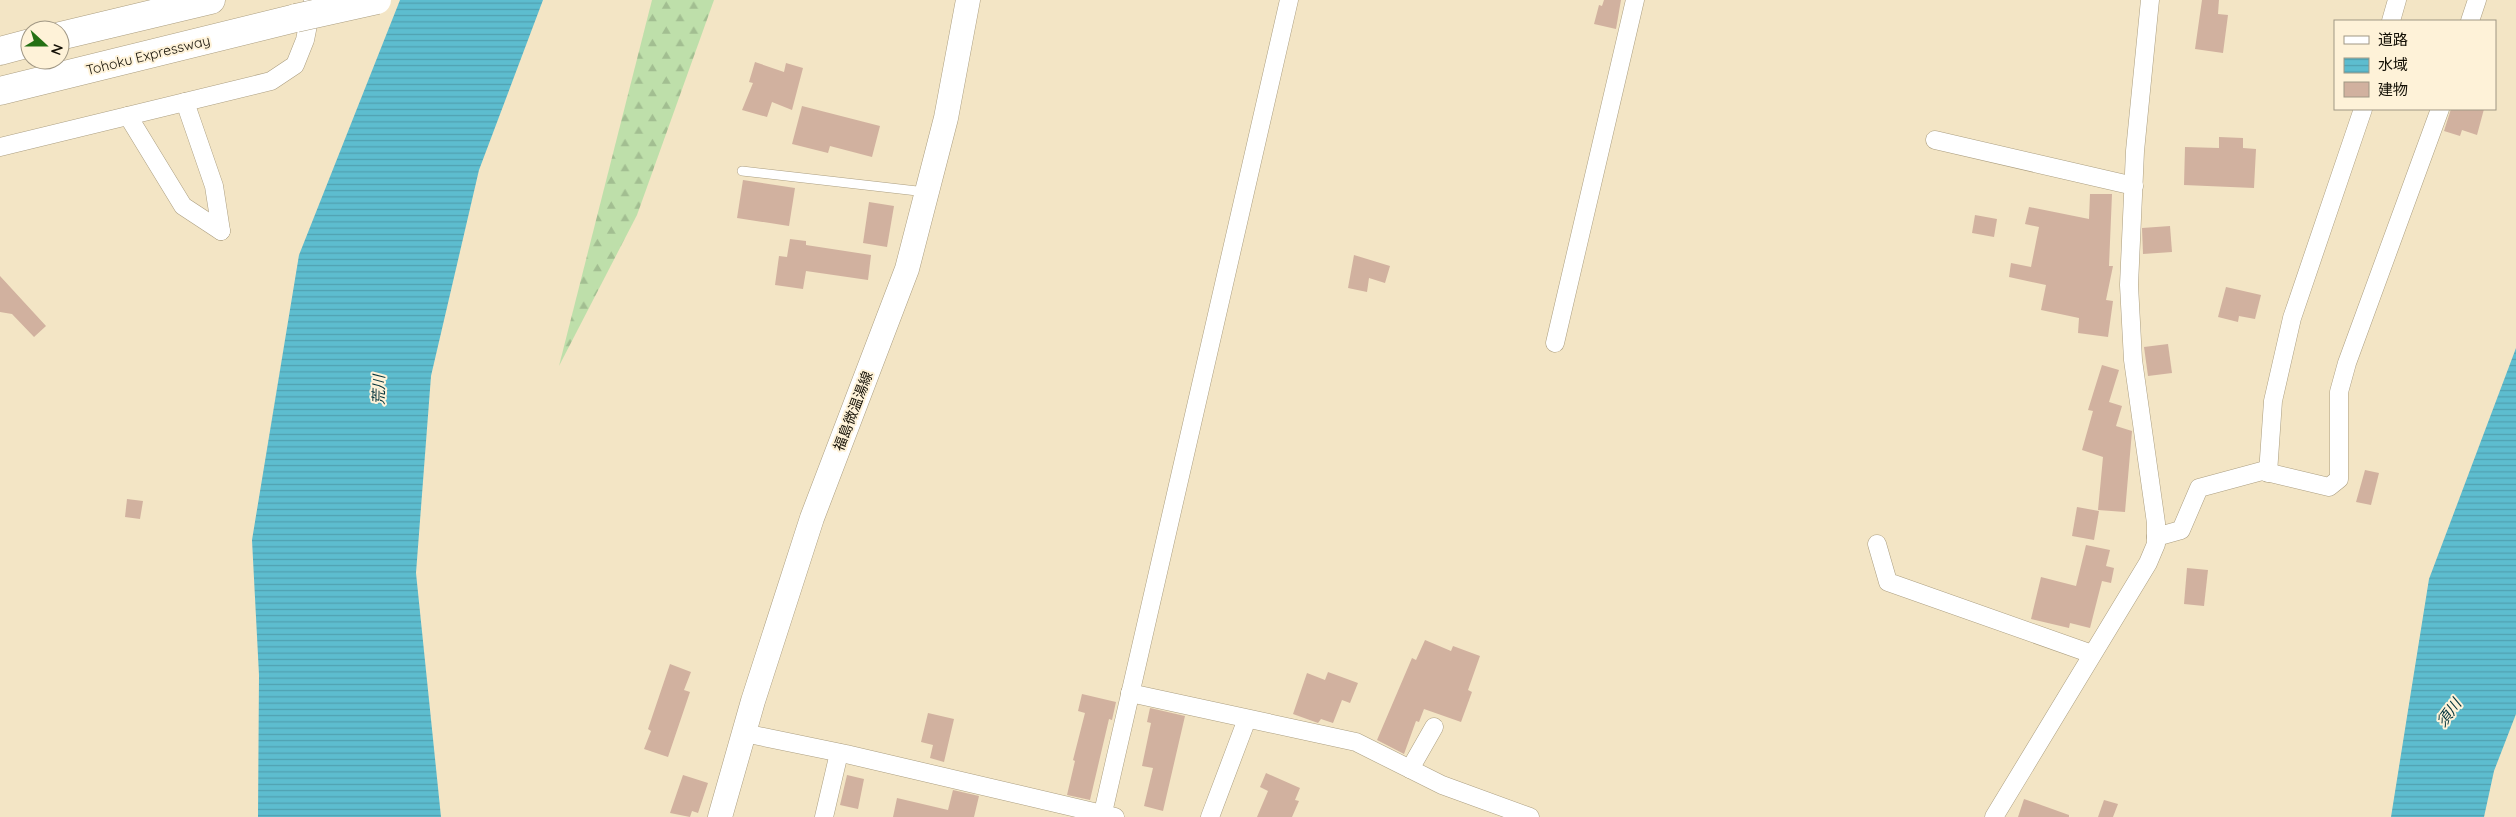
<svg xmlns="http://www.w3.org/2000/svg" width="2516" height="817" font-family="Quicksand,'Noto Sans JP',sans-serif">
<defs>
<pattern id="forest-firs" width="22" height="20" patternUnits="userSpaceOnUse" patternTransform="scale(1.25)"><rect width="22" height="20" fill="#bedfaa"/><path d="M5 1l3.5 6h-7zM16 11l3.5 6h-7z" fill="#a2be91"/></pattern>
<pattern id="water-rules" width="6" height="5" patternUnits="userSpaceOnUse" patternTransform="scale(1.25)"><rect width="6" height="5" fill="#5dbdcf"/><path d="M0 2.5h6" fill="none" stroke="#50a1b0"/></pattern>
</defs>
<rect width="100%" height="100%" fill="#f3e5c5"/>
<polygon fill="url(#forest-firs)" points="652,0 714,0 637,215 559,366"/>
<g fill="url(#water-rules)">
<polygon points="400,0 543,0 479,170 431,376 416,573 441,817 258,817 259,675 252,540 299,255"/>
<polygon points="2516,348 2516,714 2494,771 2484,817 2391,817 2429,579"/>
</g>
<g fill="#d1b19f">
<polygon points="1604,0 1621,0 1616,29 1594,24 1599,5 1602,6"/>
<polygon points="2202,0 2219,0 2218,14 2228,15 2223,53 2195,49"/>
<polygon points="755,62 784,72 786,63 803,68 792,110 772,102 767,117 742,110 753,83 749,82"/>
<polygon points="802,106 880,126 872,157 830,146 828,153 792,144"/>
<polygon points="2451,109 2484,109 2477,135 2462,130 2460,136 2444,131"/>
<polygon points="2219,137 2243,138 2243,148 2256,149 2254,188 2184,185 2185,147 2219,148"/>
<polygon points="743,180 795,188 789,226 737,218"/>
<polygon points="2090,194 2112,194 2109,266 2113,266 2106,300 2113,301 2108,337 2078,333 2079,318 2041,310 2046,285 2009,277 2011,263 2031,267 2039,227 2025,224 2029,207 2089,219"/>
<polygon points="869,202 894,206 887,247 863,243"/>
<polygon points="1975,215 1997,219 1994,237 1972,233"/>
<polygon points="2170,226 2172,252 2143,254 2142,228"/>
<polygon points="790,239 806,241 806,245 871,255 868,280 806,271 803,289 775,285 779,256 787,257"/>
<polygon points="1354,255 1390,266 1385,283 1369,278 1367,292 1348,288"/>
<polygon points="0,276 46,326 34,337 12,314 0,312"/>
<polygon points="2226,287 2261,295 2255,319 2239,316 2238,322 2218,317"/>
<polygon points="2168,344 2172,373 2148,376 2144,347"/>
<polygon points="2102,365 2119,370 2109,402 2122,406 2116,426 2132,431 2125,512 2098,510 2103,457 2082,450 2093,411 2088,410"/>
<polygon points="2365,470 2379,473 2371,505 2356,502"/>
<polygon points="127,499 143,501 140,519 125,517"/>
<polygon points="2077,507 2099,511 2094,540 2072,536"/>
<polygon points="2086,545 2110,550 2106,566 2114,568 2111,583 2102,581 2090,628 2070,623 2069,628 2031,619 2041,577 2076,586"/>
<polygon points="2187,568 2208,570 2204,606 2184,604"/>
<polygon points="1425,640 1451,651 1453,646 1480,656 1468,690 1472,692 1461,722 1424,709 1419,722 1416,721 1404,754 1377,740 1412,658 1416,660"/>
<polygon points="670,664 691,672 684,690 690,692 668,757 644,749 651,731 648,729"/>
<polygon points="1328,672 1358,683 1350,703 1342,700 1333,723 1321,719 1318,723 1293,714 1307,673 1325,680"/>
<polygon points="1082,694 1116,702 1112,720 1109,719 1090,800 1067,795 1075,761 1073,760 1085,713 1078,711"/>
<polygon points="1150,708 1185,716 1163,811 1144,806 1153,768 1142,766 1151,723 1147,722"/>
<polygon points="928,713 954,719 944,762 930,758 933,745 921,742"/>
<polygon points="1266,773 1300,788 1295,800 1299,801 1292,817 1257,817 1268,791 1260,787"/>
<polygon points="683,775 708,783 698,813 692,811 690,817 670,813"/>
<polygon points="847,775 864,779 858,809 840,805"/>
<polygon points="953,790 979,796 974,817 893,817 897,798 948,810"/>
<polygon points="2024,799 2069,815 2069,817 2018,817"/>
<polygon points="2104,800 2118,804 2113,817 2098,817"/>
</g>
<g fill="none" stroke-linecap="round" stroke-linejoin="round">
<defs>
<polyline id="service" points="742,171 926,192"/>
<g id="minor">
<polyline points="2391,21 2397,0"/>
<polyline points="2470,21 2477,0"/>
<polyline points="185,102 214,186 221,231"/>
<polyline points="128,116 183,206 221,231"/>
<polyline points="1935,140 2134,186"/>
<polyline points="0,147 271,81 295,65 305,40 313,0"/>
<polyline points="1555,343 1635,0"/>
<polyline points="2268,473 2273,401 2292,318 2363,109"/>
<polyline points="2156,537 2181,530 2199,488 2262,471 2329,487 2339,479 2339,392 2347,363 2440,109"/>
<polyline points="1877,544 1888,582 2092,654"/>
<polyline points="1130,693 1356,742 1442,785 1530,817"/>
<polyline points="744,733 846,754 1115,817"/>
<polyline points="1410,769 1434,727"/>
<polyline points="824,817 839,753"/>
<polyline points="1102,817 1289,0"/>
<polyline points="1210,817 1247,719"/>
<polyline points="1994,817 2148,563 2156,544 2156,523 2133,360 2129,285 2135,151 2150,0"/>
</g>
<polyline id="secondary" points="720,817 753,701 812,518 907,269 946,118 968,0"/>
<g id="motorway">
<polyline points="60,36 211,0"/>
<polyline points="0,51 30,43"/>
<polyline points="0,91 296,18"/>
</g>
</defs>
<use href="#service" stroke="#ab9e80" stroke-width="10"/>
<use href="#minor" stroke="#ab9e80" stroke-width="19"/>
<use href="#secondary" stroke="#ab9e80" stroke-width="25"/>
<use href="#motorway" stroke="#ab9e80" stroke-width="29"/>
<use href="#service" stroke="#fff" stroke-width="9"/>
<use href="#minor" stroke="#fff" stroke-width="18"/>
<use href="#secondary" stroke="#fff" stroke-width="24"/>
<use href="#motorway" stroke="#fff" stroke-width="28"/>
<defs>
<polyline id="motorway-bridge" points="296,18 377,0"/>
</defs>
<use href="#motorway-bridge" stroke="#ab9e80" stroke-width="29" stroke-linecap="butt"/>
<use href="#motorway-bridge" stroke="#fff" stroke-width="28"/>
</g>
<g text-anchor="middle" stroke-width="4" stroke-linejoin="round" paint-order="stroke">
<g font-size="14" fill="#130f05" stroke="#fef2d8">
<text transform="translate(148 55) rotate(-14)" y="5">Tohoku Expressway</text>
<text transform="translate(853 411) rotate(-69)" y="5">福島微温湯線</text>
</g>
<g font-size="15" font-style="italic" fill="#03333b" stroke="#fef2d8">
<text transform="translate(379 390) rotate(-89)" y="5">荒川</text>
<text transform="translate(2449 713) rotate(-54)" y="5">須川</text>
</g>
</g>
<rect x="2334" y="20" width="162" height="90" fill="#fef2d8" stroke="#a09784"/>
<rect x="2344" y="36" width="25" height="8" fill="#ffffff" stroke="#a09784"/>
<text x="2378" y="45" font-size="15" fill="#130f05">道路</text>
<rect x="2344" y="58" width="25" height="15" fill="url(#water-rules)" stroke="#a09784"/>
<text x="2378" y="70" font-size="15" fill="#130f05">水域</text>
<rect x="2344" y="82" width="25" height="15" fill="#d1b19f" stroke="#a09784"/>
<text x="2378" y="95" font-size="15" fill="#130f05">建物</text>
<g transform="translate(45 45) rotate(111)"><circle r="24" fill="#fef2d8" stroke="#a09784"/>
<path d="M0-4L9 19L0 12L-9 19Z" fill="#247014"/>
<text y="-8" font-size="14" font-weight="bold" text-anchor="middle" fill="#130f05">N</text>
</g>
</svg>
